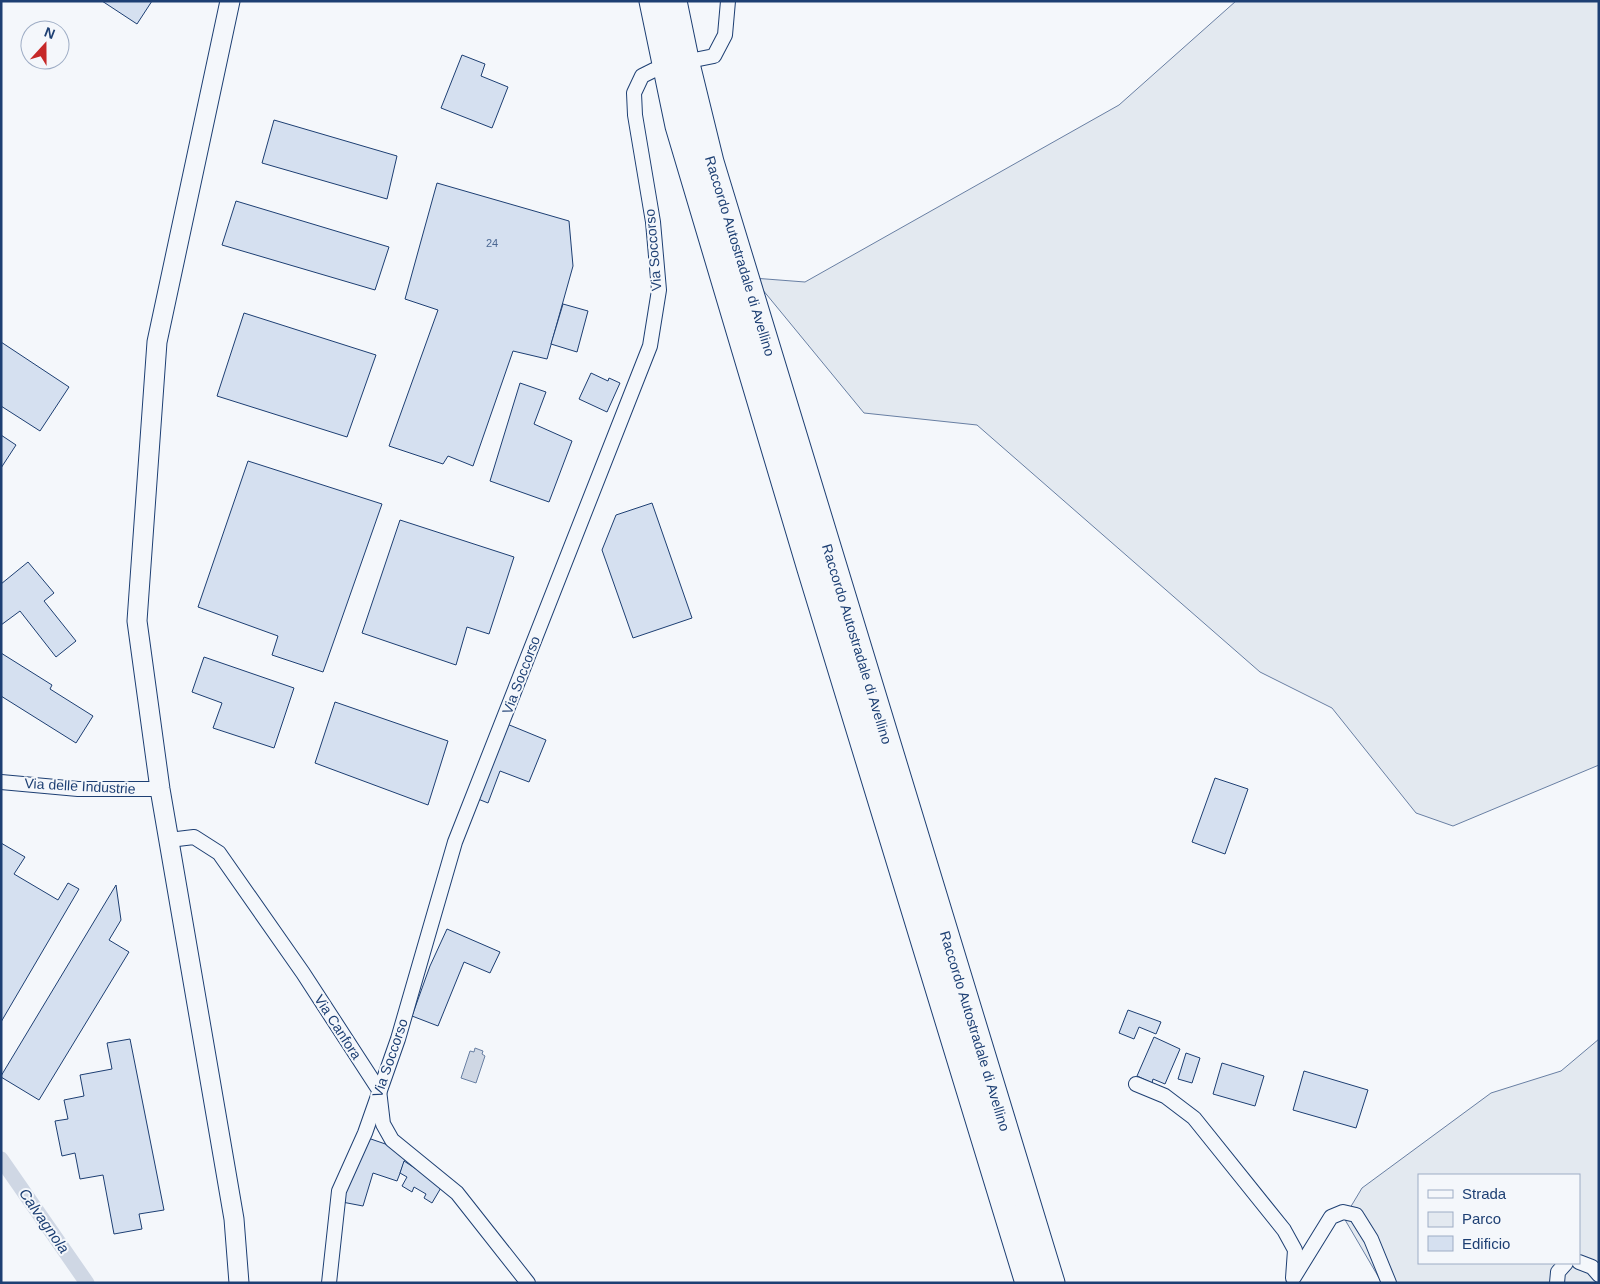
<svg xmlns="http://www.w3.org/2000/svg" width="1600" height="1284" font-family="Helvetica,sans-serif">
<rect width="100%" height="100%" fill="#f4f7fb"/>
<g fill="#e3e9f0" stroke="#687fa3" fill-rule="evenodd">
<polygon points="1236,1 1599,1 1599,765 1453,826 1416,813 1332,708 1260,672 977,425 864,413 753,278 805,282 1119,105"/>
<path d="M1599,1039V1283H1382L1344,1218L1362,1188L1491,1093L1561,1071ZM1419,1175H1579V1263H1419Z"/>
</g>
<polygon fill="#cfd7e4" stroke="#687fa3" points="475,1048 483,1051 482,1054 485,1056 476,1083 461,1078 470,1051 474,1052"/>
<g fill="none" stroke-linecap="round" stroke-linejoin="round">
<polyline stroke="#cfd7e4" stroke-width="15" points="1,1159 87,1283"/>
</g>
<g fill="#d5e0f0" stroke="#1d3f73">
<polygon points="102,1 152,1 137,24"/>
<polygon points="462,55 485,64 481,76 508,87 492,128 441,108"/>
<polygon points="274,120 397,156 387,199 262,163"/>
<polygon points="437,183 569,221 573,266 547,359 513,351 473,466 448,456 443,464 389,446 438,310 405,299"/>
<polygon points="236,201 389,247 375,290 222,245"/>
<polygon points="563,304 588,311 577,352 551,344"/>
<polygon points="244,313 376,355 347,437 217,396"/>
<polygon points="1,342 69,387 40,431 1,406"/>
<polygon points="591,373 608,381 609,378 620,383 607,412 579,399"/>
<polygon points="520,383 546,392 534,424 572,441 549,502 490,481"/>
<polygon points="1,435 16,445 1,468"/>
<polygon points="248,461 382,504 323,672 272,655 278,636 198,607"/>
<polygon points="652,503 692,618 633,638 602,550 616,515"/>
<polygon points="400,520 514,557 489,634 467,627 456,665 362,633"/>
<polygon points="28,562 54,593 44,601 76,641 56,657 20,611 1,625 1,584"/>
<polygon points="1,653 52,685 50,689 93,716 76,743 1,696"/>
<polygon points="204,657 294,688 274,748 213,728 222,703 192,692"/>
<polygon points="335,702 448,741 428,805 315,763"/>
<polygon points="507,724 546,740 529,782 500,771 488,803 478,799"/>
<polygon points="1215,778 1248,789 1225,854 1192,842"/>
<polygon points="1,843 25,857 14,874 58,900 68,883 79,889 1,1022"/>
<polygon points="116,885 121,920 109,940 129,952 39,1100 1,1077 1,1076"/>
<polygon points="447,929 500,952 490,973 464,962 438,1026 412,1016 430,966"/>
<polygon points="1128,1010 1161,1022 1156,1034 1139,1027 1134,1039 1119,1033"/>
<polygon points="1154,1037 1180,1049 1165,1084 1153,1079 1152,1083 1137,1076"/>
<polygon points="130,1039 164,1210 139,1214 142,1229 114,1234 103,1175 80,1179 75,1153 62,1156 55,1121 68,1119 64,1100 84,1096 80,1075 112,1069 107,1043"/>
<polygon points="1186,1053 1200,1058 1192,1083 1178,1079"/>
<polygon points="1222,1063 1264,1076 1255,1106 1213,1094"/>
<polygon points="1304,1071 1368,1090 1356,1128 1293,1110"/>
<polygon points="368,1138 397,1148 407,1155 397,1181 373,1173 363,1206 342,1202"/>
<polygon points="404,1161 442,1186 432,1203 424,1198 426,1194 414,1187 412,1192 402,1186 407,1177 400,1173"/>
</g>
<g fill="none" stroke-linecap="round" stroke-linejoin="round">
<defs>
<g id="street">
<polyline points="699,59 714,56 725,35 728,1"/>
<polyline points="1,782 78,789 160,789"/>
<polyline points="169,840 194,837 219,853 303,973 379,1090 383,1124 392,1140 457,1193 528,1283"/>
<polyline points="1136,1084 1165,1096 1194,1118 1284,1230 1295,1250 1293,1278"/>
<polyline points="1579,1262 1592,1267 1599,1275"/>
<polyline points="1294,1277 1331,1217 1343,1212 1356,1215 1371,1239 1389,1283"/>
<polyline points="329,1283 339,1191 365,1133 398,1039 455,842 650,346 659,290 653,222 635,115 634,93 642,76 654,70"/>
<polyline points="1557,1283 1558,1272 1566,1263"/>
</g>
<polyline id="secondary" points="230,1 157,342 137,621 160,789 234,1219 239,1283"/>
<g id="highway">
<polyline points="652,1 678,126 810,569 1028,1283"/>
<polyline points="674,1 687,64 711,162 1052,1283"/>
</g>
</defs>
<use href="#street" stroke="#1d3f73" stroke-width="16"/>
<use href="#secondary" stroke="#1d3f73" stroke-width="21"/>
<use href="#highway" stroke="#1d3f73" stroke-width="27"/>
<use href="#street" stroke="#f4f7fb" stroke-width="14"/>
<use href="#secondary" stroke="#f4f7fb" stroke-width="19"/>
<use href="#highway" stroke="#f4f7fb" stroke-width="25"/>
</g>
<g text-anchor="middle" stroke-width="4" stroke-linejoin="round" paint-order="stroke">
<g font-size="11" fill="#4b6792">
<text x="492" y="247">24</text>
</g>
<g font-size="14" fill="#1d3f73" stroke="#f4f7fb">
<text transform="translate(653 250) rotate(-95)" y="5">Via Soccorso</text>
<text transform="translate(740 256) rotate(73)" y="5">Raccordo Autostradale di Avellino</text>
<text transform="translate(857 644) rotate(73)" y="5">Raccordo Autostradale di Avellino</text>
<text transform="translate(521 675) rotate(-69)" y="5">Via Soccorso</text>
<text transform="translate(80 786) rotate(3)" y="5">Via delle Industrie</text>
<text transform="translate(338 1027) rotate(57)" y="5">Via Canfora</text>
<text transform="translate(975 1031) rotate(73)" y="5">Raccordo Autostradale di Avellino</text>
<text transform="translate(390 1058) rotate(-71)" y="5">Via Soccorso</text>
</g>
<g font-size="15" font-style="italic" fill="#1d3f73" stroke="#f4f7fb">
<text transform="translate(44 1221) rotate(55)" y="5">Calvagnola</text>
</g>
</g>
<rect width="1600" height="1284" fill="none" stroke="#1d3f73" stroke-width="5"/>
<rect x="1418" y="1174" width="162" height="90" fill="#f4f7fb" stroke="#9eadc5"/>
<rect x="1428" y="1190" width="25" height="8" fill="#f4f7fb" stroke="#9eadc5"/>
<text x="1462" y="1199" font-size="15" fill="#1d3f73">Strada</text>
<rect x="1428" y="1212" width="25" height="15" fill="#e3e9f0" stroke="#9eadc5"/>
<text x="1462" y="1224" font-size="15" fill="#1d3f73">Parco</text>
<rect x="1428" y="1236" width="25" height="15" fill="#d5e0f0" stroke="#9eadc5"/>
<text x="1462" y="1249" font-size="15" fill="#1d3f73">Edificio</text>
<g transform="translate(45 45) rotate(21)"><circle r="24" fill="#f4f7fb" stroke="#9eadc5"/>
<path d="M0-4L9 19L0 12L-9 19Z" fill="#c62828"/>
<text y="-8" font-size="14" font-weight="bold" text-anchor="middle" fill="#1d3f73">N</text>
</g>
</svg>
